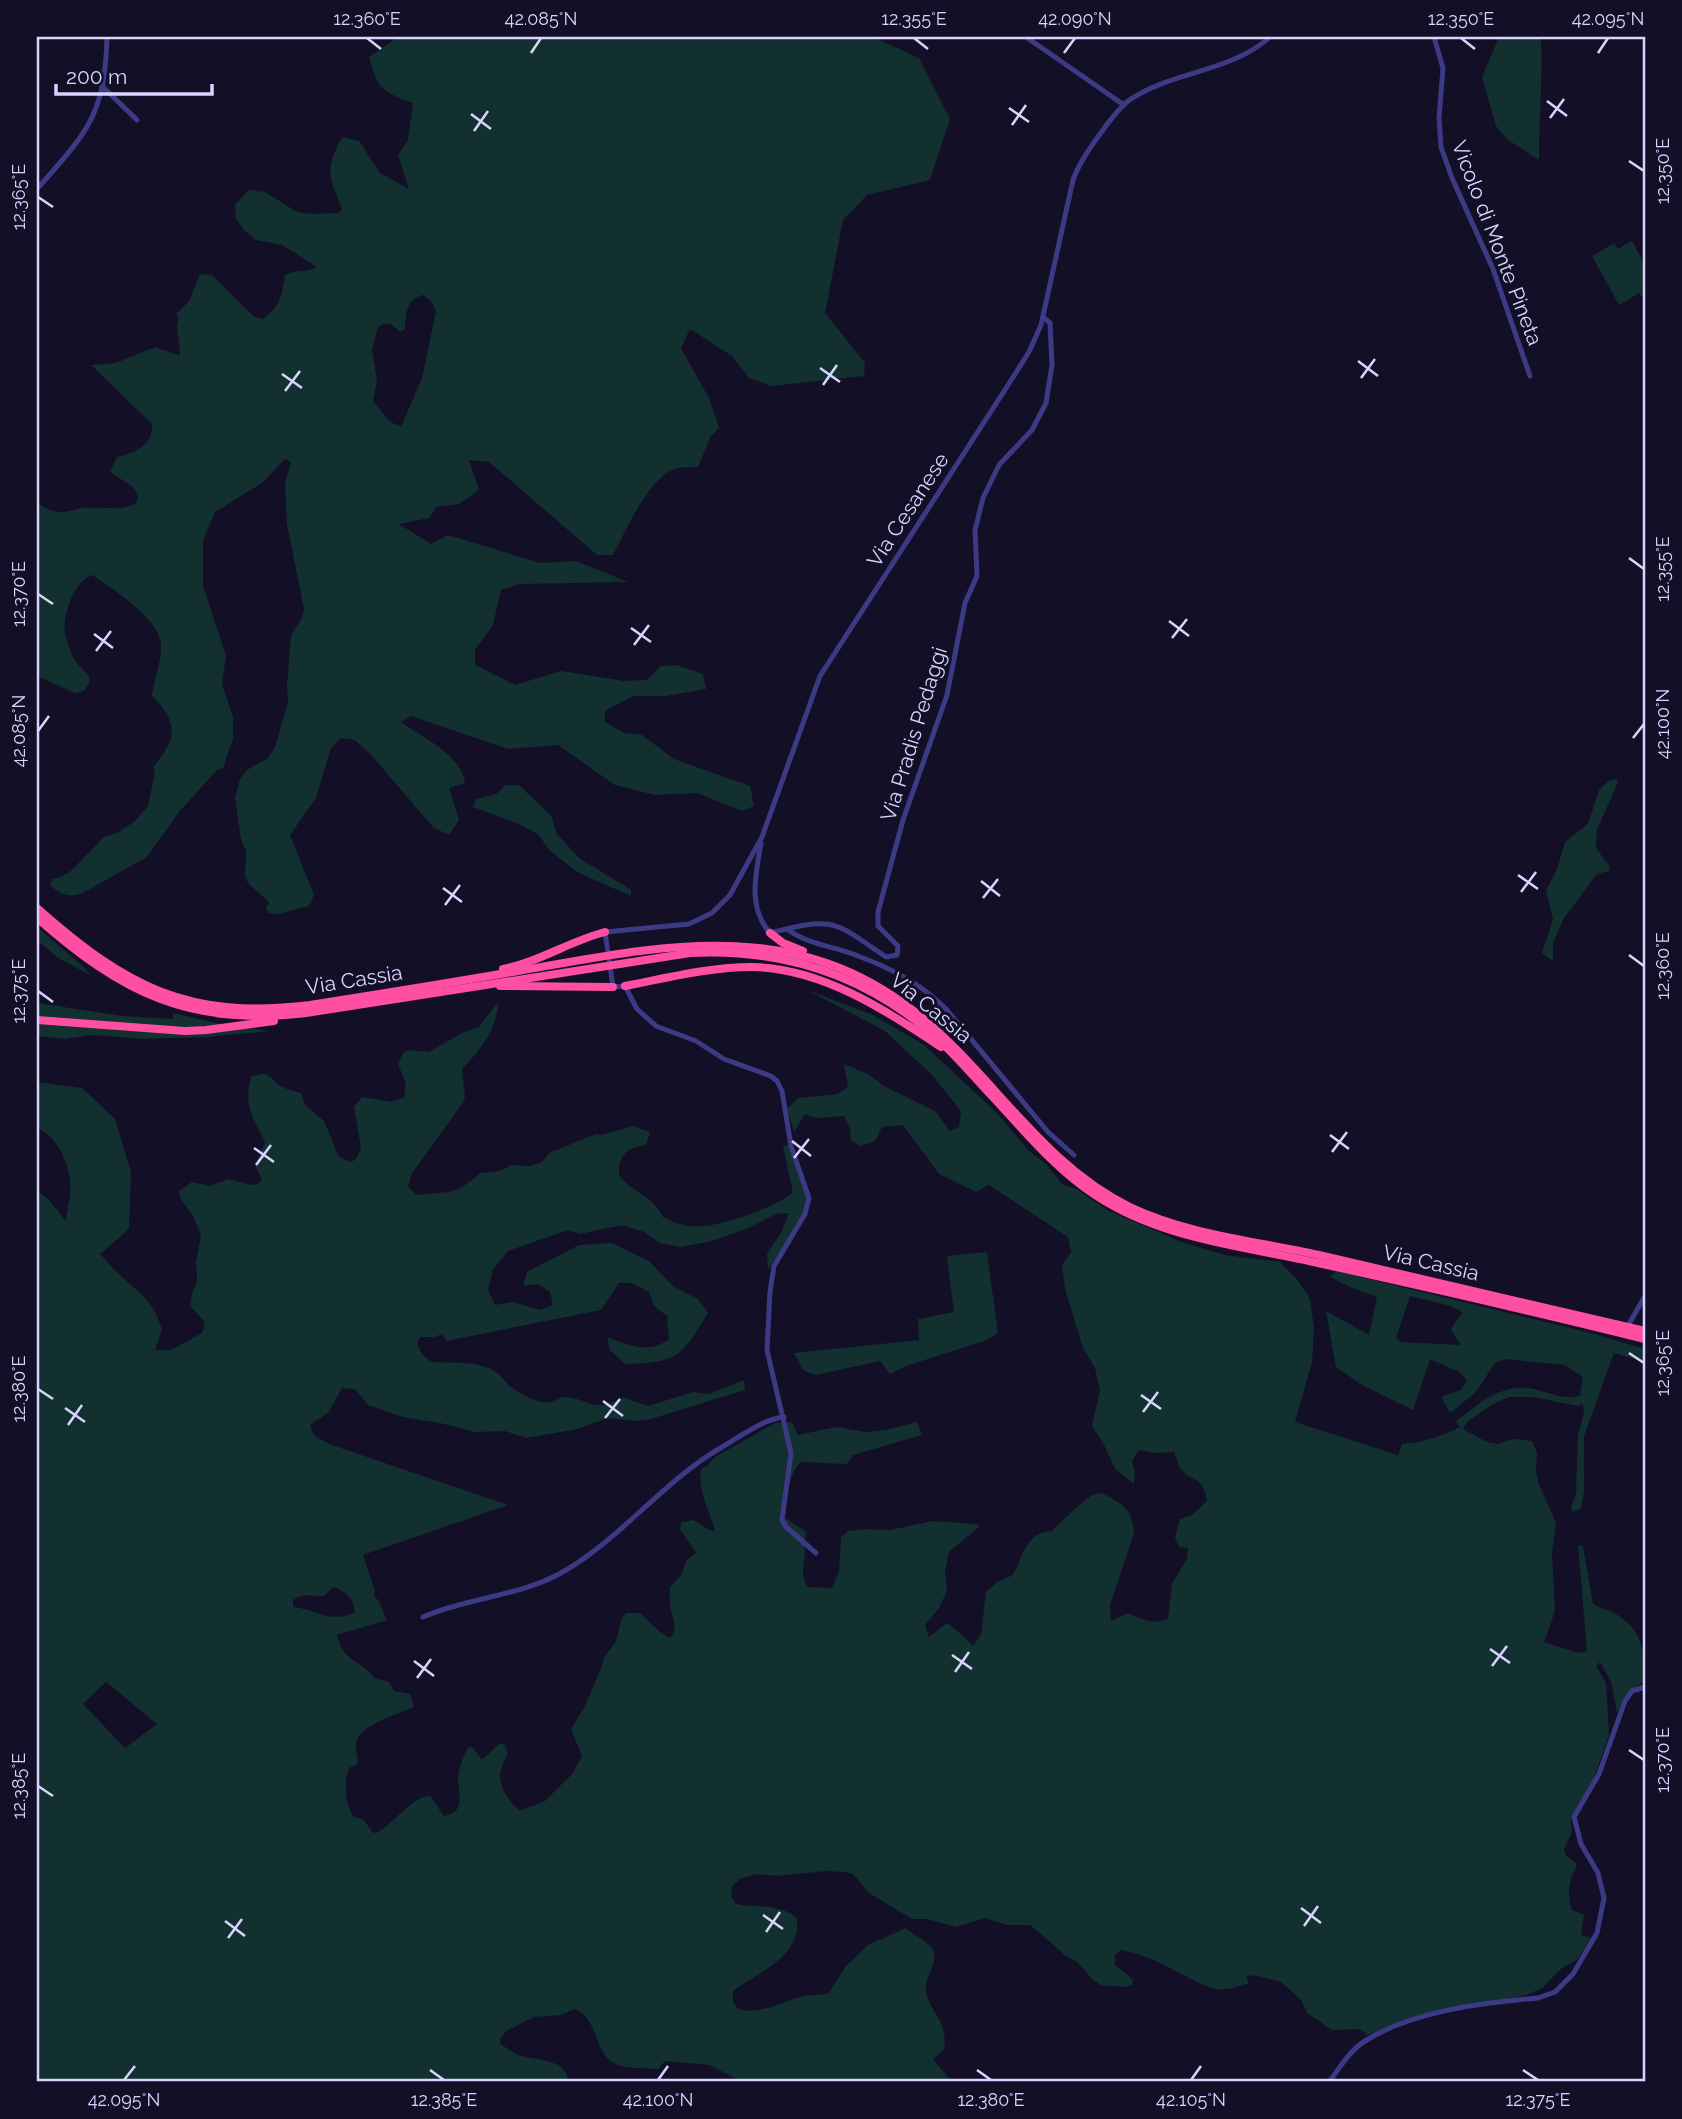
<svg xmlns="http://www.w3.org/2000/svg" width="1682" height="2119" font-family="Raleway,sans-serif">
<rect width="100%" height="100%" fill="#130f26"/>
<g fill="#12302f" fill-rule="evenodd">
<path d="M398,37H873L919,58L950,119L930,180L867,195L843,220L825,313L865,363L864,376L772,386L749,378L732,356L690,329L681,348L709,398L719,428L711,436L698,467C691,467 682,467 675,469C648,478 626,531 613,555H597L489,462L469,460L479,490L459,504L436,507L429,518L399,524L431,544L448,535L540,563L576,561L628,582L519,584L501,590L493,625L475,650V665L515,685L561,671L624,681L647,680L661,666L676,665L703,674L706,689L666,696H633L605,711V722L624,733L642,735L674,759L750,786L754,806L742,811L697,793L655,795L615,785L558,745L508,749L411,716L401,722C423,738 461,754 465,783L449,788L459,820L449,835L434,828L372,756L355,740L341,738L331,748L316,798L290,835L314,895L309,906L278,914L269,913L266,909L269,902L248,883L245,876L246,851L241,840L235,798L240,779L247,770L268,758L275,747L288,702L287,685L291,635L302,618L304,609L287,524L285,484L291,462L285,459L262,483L215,512L203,540V586L226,656L222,684L233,717V739L223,768L216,771L180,811L147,857L83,893C69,898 61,895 50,885L52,879L60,877L71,871L104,837L119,832L135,821L148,806L155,772L153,767C177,739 179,723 152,696C154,680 161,663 161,647C162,620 113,589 92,575C74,580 60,620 66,638C70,653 76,665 89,675V684L84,691L75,693L37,676V502C52,515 65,514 83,507C92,510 96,507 105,508C114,508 145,511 136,492C133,484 117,478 110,472L117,457C134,453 153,446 152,424L91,365L116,363L155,347L180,356C181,343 174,330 179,318L176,314L189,301L200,274L212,275L253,316L262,319C280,308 282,295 285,275C297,269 309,272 317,267L282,245L256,240L244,230L236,219L235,205L248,190L265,192L297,212L312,214L339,213L342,208C328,176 325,169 342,137L359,141L380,173L409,189L398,155L408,140L413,103C381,91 379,91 369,57ZM423,295L431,301L436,311L422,378L401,427L389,421L373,401L377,380L372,350L378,327C388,321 392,324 400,332L405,329C406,314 406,299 423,295Z"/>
<path d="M1499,37H1541C1543,78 1539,118 1539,160L1508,140L1496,126L1482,77Z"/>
<polygon points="1632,241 1645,265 1645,294 1641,296 1639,293 1619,305 1592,256 1614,243 1618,249"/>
<polygon points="1616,779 1618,782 1597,830 1596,848 1609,866 1609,871 1597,874 1564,918 1553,943 1553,961 1542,953 1553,919 1546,891 1557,869 1565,842 1588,824 1599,790 1610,780"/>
<polygon points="506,785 519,785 551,816 557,834 579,858 631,890 631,896 579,873 550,851 538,834 517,823 473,807 476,799 496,794"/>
<polygon points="37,927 86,969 90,975 58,958 37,940"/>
<path d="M805,989L873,1015L924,1045L997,1113L1027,1149L1047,1165L1062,1184L1078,1190L1107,1210L1181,1242L1225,1255L1280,1262L1297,1279L1310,1299L1314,1328L1312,1362L1295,1422L1398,1455L1402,1444C1423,1443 1441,1436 1460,1427L1456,1421C1476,1406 1493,1389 1520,1388C1539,1386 1562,1403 1580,1395L1583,1377L1565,1365L1505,1359L1495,1363L1475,1393L1450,1413L1441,1397L1461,1390L1467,1380L1459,1372L1430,1359L1413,1410L1362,1385L1336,1367L1326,1311L1369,1335L1377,1297L1352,1288L1330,1277L1336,1271L1591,1333L1645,1349V1362L1614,1353L1584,1436V1491L1581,1509L1572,1512L1571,1508L1576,1493L1578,1435L1584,1413L1583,1404L1578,1406L1533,1397H1509L1493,1404L1467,1422L1463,1429L1487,1442L1498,1444L1513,1439L1532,1441L1537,1453L1536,1472L1538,1482L1556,1523L1552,1553L1555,1611L1544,1642L1579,1653L1587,1651L1578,1545L1583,1546L1593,1604C1601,1609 1612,1611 1619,1616C1643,1631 1645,1656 1645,1682C1629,1689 1625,1698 1617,1713L1611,1681L1600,1662L1596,1666L1606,1683L1609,1735L1594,1778L1571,1819L1572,1832L1564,1849L1566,1856C1582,1864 1576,1866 1571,1879C1568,1889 1569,1901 1572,1910L1584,1915L1581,1935L1591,1938L1577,1960L1562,1968L1542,1988L1527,1995L1432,2012L1365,2036L1366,2033L1359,2029L1332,2030L1307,2013L1301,2000L1281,1982L1253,1975L1246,1977L1249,1983C1238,1987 1222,1992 1211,1988C1180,1976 1155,1956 1121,1950L1115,1955V1965L1129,1976L1133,1981L1132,1985L1125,1987L1101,1985L1092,1979L1077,1962L1065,1955L1030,1925H1007L985,1918L956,1927L927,1919H912L869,1893L853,1874L845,1872L826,1871L777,1876L756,1874L740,1879L732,1886L731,1896L736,1904C755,1908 783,1903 797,1919C801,1958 757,1972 733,1991V2002L737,2008C754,2016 779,2004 796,1998C807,1994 818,1996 829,1993L846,1966L868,1945L906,1928C912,1935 930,1941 934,1952C937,1965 925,1976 926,1989C928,2013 949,2018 944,2050L933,2059L952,2082H752L735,2078L709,2065L665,2061L658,2069C645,2068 630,2069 618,2065C594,2057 598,2016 575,2009L561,2015L534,2017L506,2031L500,2040L501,2045C506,2047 511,2051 516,2054C534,2062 565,2056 569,2082H37V1191L49,1200L66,1221C67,1209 72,1194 70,1182C68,1161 57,1136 37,1128V1082L82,1088L115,1119L131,1172L129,1229L100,1254C107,1260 112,1269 120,1275C140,1294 153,1300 162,1329L155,1350H171L202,1333L205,1322L190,1306L192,1293L197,1282L196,1262L201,1235L193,1216L180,1198L179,1191L192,1182L210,1186L228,1179L252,1185L258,1184L262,1179L255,1166L265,1142C252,1115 244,1108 251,1077C272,1069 267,1078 283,1087C288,1090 295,1091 301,1093L305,1105L324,1121L339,1157L351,1162L356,1159L361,1148L354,1107L362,1097L392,1102L404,1097L406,1084L398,1064L404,1052L410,1050L429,1052L462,1033L479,1027L498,1002C497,1030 481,1049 462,1069L465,1097L463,1103L412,1173L408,1187L417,1195L449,1192L461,1188L481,1173L500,1171L511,1165L530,1166L542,1162L549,1153L596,1134L603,1135L633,1126L650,1132L646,1145C641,1146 634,1147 629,1150C621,1154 615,1171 622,1179C637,1195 651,1194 663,1217C671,1221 680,1225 689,1226C716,1230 770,1209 793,1193L783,1146L788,1145C795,1160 807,1180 807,1197C807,1219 780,1251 768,1270L767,1254L782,1231L789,1213L776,1214L748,1228L712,1241L681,1247L660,1243L644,1232L622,1225L580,1234L568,1230L508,1251L493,1269L488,1290L495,1305L513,1302L540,1310L553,1305L550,1292L538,1284L523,1286L527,1272L579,1245L612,1243L649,1261L673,1286L698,1299L708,1313C699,1327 689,1347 674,1356C660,1364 639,1363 625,1364L610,1350L607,1337C630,1345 648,1355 669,1339L667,1316L654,1306L649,1292L631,1283H619L601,1310L446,1341L442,1334L435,1337H420L417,1343C421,1353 423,1358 433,1362C452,1363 473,1361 491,1369C501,1373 506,1385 515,1390C526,1396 538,1404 550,1402C555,1401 561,1397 565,1397C589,1398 593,1415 622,1397L648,1406L693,1392L709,1394L744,1380L745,1390L651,1419L636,1421L607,1418L578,1429L526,1438L505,1431L475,1432L440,1423L403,1417L368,1405L355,1389L342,1388L328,1413L311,1424C310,1437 321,1440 332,1445L508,1505L363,1555L375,1591L374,1596L378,1600L387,1620L337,1635C343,1663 360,1658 374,1678L389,1682L394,1691L410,1694L414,1707C399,1714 358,1725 356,1744C355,1750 358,1756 358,1762L355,1766L350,1767C343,1780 345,1806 354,1817L364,1820L372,1832L376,1833C394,1824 413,1795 430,1796L444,1816C465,1813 459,1795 458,1780C458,1770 463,1754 469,1747L473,1748L482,1760L499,1744L503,1743C512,1755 504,1758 501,1770C496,1783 510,1803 520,1811L545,1801L573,1773L582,1756L571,1729L585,1706L602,1666C603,1654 612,1650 616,1640C620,1630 618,1622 626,1613H640L661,1633L670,1638C680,1626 671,1617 670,1604C669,1599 670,1592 670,1587L682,1574L686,1561L696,1553L680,1529L681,1523L693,1520L709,1530L715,1531C710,1512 697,1488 701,1469L707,1466L715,1457L775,1423L792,1422L798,1435L837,1427L865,1432L886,1430L917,1422L922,1435L853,1455L847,1464L801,1462C788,1473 787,1501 785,1518L806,1532L803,1575L807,1587L832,1588L839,1572L841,1537L848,1531L865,1529L890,1530L933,1521L976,1524L980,1526L949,1552L945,1572L947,1591L939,1608L925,1625L929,1637L947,1623L960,1633L973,1646L981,1634L986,1592L997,1582L1013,1575C1023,1556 1026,1532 1052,1531C1054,1528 1088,1497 1091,1496C1094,1494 1098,1494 1102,1493C1122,1504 1132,1508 1134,1533L1110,1605L1111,1621L1128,1613C1142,1619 1153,1626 1168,1618L1172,1584L1187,1559L1188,1548L1179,1547L1175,1537L1180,1519L1192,1515L1207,1501C1203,1475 1192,1483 1181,1469C1178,1465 1176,1457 1174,1452L1156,1453L1139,1450L1132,1461L1135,1472L1134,1484L1116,1470L1103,1443L1092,1426L1100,1390L1095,1368L1083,1348L1065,1289L1062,1265L1071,1252L1068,1237L989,1185L976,1192L939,1174L903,1125L882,1127L875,1141L860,1146L851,1140L850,1129L844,1116L816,1118L805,1114L794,1132L787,1109L798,1098L837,1094L848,1087L844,1064L868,1074L884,1086L935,1111L950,1131L959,1127L961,1111L932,1075L885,1031ZM1410,1296L1451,1306L1463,1313L1455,1322L1451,1330L1461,1345L1401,1342L1396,1338ZM334,1587C347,1593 353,1598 355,1612C330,1625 317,1609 293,1607V1600C307,1591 310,1598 324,1596ZM106,1682L157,1724L125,1748L83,1704Z"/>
<polygon points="37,1003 123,1016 173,1019 173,1013 216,1023 270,1031 207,1037 143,1039 93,1035 64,1039 37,1036"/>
<polygon points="987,1252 998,1333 987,1340 906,1366 890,1374 880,1361 816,1375 804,1371 794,1353 919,1340 918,1319 954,1312 947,1256"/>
</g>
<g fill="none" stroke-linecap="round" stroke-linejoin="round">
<g stroke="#3d3a85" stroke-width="5">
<polyline points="1026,37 1124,105"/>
<polyline points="1434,37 1443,68 1439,118 1441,147 1452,178 1493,269 1530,376"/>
<polyline points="103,87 137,120"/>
<path d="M37,189C87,132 105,116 107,37"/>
<path d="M761,843C756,874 747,907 770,933C835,916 833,921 886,957L897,955L898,946L878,926V912L903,820L947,695L965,603L977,576L975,530L983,498L999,465L1032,430L1046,403L1052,365L1050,323L1043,317"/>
<path d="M787,929C808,945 834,946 858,956C891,968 923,985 947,1010L1048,1132L1074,1155"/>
<polyline points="1629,1324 1645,1296"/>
<path d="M816,1553L786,1527L782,1520L791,1453L767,1350L770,1292L774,1266L805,1214L809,1198L791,1146L782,1091L777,1081L771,1076L724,1059L696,1041L656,1026L637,1009L625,986L613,987L605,932L689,924L712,913L730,895L762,837L820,676L1010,382L1029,352L1041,325L1073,180C1079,163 1090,148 1100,134C1108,123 1117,110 1128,101C1171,71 1230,73 1270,37"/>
<path d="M423,1617C466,1598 520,1596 561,1573C620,1540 663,1481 722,1447C740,1437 763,1419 784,1417"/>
<path d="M1329,2082C1339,2069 1350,2050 1365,2041C1413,2011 1481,2003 1538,1998L1555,1992L1573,1974L1597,1933L1604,1898L1598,1873L1581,1844L1574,1817L1599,1774L1625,1701L1632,1691L1645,1687"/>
</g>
<g stroke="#ff4fa3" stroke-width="8">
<path d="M37,908C126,987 188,1020 310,1005C380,994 449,983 518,971C661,946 791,915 915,1012C991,1072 1041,1164 1130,1207C1189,1235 1256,1241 1319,1255C1428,1280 1537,1305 1645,1331"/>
<path d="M37,918C122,993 190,1027 306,1013L690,953C785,948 869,976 940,1041C958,1058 974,1077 991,1095C1024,1130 1054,1168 1095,1195C1161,1239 1242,1246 1318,1263C1427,1287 1536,1312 1645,1339"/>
<polyline points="770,933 783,943 803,951"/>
<path d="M503,969C539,962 570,941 605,932"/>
<polyline points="500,986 613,987"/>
<path d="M625,986C667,978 709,967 752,967C822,968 885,1010 941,1047"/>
<polyline points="37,1020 185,1031 206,1030 274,1021"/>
</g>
</g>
<path fill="none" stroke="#d9d4ff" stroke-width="2.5" d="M367,38L381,49M914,38L928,49M1461,38L1475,49M531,53L541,38M1064,53L1075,38M1598,53L1608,38M1547,101L1567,116M1009,108L1029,122M471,114L491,129M1550,118L1564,99M1012,125L1026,105M474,131L488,111M1629,161L1644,171M38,197L53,207M1358,361L1378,376M820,368L840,382M282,374L302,388M1361,378L1375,359M823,385L837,365M285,391L300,371M1629,558L1644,569M38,594L53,604M1169,621L1189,636M631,628L651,642M94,634L113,648M1172,638L1187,619M634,645L649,625M96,651L111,631M38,731L49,716M1633,738L1644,724M1518,875L1538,889M981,881L1000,896M443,888L462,902M1521,892L1536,872M983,898L998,879M445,905L460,885M1629,955L1644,966M38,991L53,1002M1330,1135L1349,1149M792,1141L811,1156M254,1148L274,1162M1332,1152L1347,1132M794,1158L809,1139M256,1165L271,1145M1629,1353L1644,1363M38,1389L53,1399M1141,1395L1161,1409M603,1401L623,1416M65,1408L85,1422M1143,1412L1158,1392M605,1418L620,1399M68,1425L82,1405M1490,1649L1510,1663M952,1655L972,1669M414,1661L434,1676M1492,1666L1507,1646M955,1672L969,1652M417,1678L431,1659M1629,1750L1644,1760M38,1786L53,1796M1301,1908L1321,1923M763,1915L783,1929M225,1921L245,1936M1304,1926L1318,1906M766,1932L780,1912M228,1938L242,1919M430,2070L444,2080M977,2070L991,2080M1523,2070L1538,2080M124,2080L135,2066M658,2080L668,2066M1191,2080L1201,2066"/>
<g text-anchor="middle" stroke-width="6" stroke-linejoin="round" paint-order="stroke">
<g font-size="21" fill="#d9d4ff" stroke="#130f26">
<text transform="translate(1497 243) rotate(69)" y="7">Vicolo di Monte Pineta</text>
<text transform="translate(908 510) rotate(-57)" y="7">Via Cesanese</text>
<text transform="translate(914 734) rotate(-73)" y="7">Via Pradis Pedaggi</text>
<text transform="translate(354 980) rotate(-9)" y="7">Via Cassia</text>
<text transform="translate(931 1008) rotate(39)" y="7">Via Cassia</text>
<text transform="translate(1431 1263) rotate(13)" y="7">Via Cassia</text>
</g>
</g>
<rect width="1682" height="2119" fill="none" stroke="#130f26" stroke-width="77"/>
<path d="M56 84v10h156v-10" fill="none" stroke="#d9d4ff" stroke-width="3.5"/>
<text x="66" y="84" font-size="21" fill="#d9d4ff" stroke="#130f26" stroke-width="5" paint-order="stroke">200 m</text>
<rect x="38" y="38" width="1606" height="2042" fill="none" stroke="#d9d4ff" stroke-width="2.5"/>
<g font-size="18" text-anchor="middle" fill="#d9d4ff">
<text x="367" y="25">12.360°E</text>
<text x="541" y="25">42.085°N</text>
<text x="914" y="25">12.355°E</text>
<text x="1075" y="25">42.090°N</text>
<text x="1461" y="25">12.350°E</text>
<text x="1608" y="25">42.095°N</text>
<text transform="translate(1663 171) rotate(-90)" y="6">12.350°E</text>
<text transform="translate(19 197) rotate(-90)" y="6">12.365°E</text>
<text transform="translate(1663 569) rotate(-90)" y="6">12.355°E</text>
<text transform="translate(19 594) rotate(-90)" y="6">12.370°E</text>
<text transform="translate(1663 724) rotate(-90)" y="6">42.100°N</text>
<text transform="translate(19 731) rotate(-90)" y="6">42.085°N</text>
<text transform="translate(1663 966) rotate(-90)" y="6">12.360°E</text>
<text transform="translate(19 991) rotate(-90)" y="6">12.375°E</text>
<text transform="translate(1663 1363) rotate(-90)" y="6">12.365°E</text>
<text transform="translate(19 1389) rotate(-90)" y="6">12.380°E</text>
<text transform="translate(1663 1760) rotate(-90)" y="6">12.370°E</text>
<text transform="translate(19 1786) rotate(-90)" y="6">12.385°E</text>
<text x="124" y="2106">42.095°N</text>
<text x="444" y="2106">12.385°E</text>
<text x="658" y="2106">42.100°N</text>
<text x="991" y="2106">12.380°E</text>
<text x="1191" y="2106">42.105°N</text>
<text x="1538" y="2106">12.375°E</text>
</g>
</svg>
